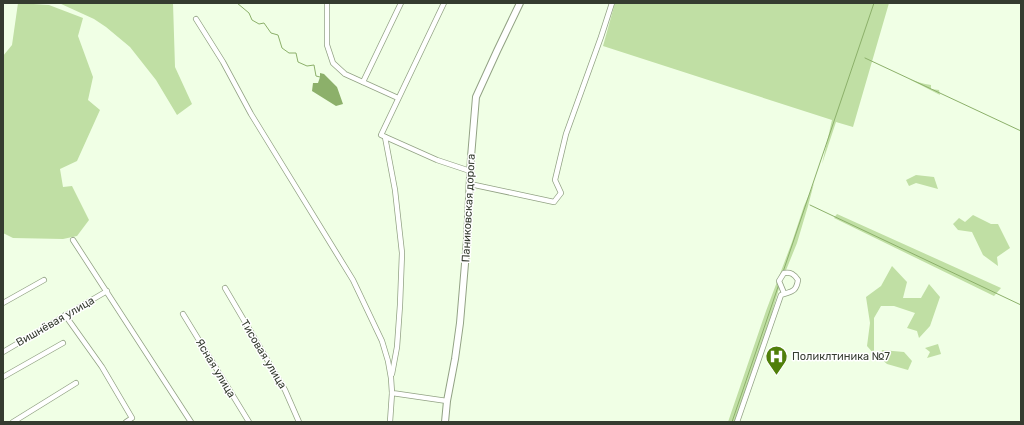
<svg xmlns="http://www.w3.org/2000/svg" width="1024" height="425" font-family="Rubik,sans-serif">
<rect width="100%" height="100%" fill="#f0ffe5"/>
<g fill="#c0dfa4">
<polygon points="18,3 49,5 83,18 78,36 93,77 88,100 100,110 77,161 60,169 63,187 72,186 89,220 77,236 63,239 13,238 3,233 3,56 12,45"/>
<polygon points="59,3 173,3 175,67 192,104 177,115 156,80 130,47 106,27 94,19"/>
<polygon points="615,3 889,3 853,127 836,122 822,164 832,120 603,46"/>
<path d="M909,79C916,81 923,84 931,85V89L939,90L940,95Z"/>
<polygon points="916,175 934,177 938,189 916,183 909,186 906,180"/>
<polygon points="814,183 808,206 797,243 780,285 769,323 735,422 728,422 766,311 792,242 804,206"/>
<polygon points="837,214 1001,288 994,296 834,218"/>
<polygon points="973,215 991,224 998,224 1010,248 997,257 998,266 983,255 972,232 958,230 953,224 959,218 965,222"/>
<polygon points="892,266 907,282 903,298 921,298 929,284 940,297 930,326 919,338 917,331 907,328 915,313 894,306 881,306 874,318 874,354 867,346 870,323 866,297 881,286"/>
<polygon points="938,344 941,354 927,358 930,352 925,348"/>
<polygon points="882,350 904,352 912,361 908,370 887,364 880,358"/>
</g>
<polygon fill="#8cb06a" points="320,73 324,74 337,87 343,104 336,106 312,91 313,83 318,83 320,77"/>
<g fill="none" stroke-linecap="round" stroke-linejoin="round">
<g stroke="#8cb06a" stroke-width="1">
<polyline points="237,3 249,13 252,20 259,24 264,23 271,33 278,35 282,48 289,53 296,53 298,62 307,66 314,65 316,76 320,77"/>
<polyline points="865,58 1021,131"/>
<polyline points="810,205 1021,305"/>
<polyline points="783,272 874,3"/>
<polyline points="732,422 779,284"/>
</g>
<defs>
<g id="street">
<polyline points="327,3 327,45 333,63 345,74 398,98"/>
<polyline points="444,3 381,135 437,160 470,171"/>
<polyline points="196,19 223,62 251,114 353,280 382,341 388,361 391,378 392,393 447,401"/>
<polyline points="363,82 401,3"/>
<polyline points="385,137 395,190 402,253 400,305 397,347 392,374"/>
<polyline points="470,184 554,202 561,193 555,180 566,134 601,37 612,3"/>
<polyline points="73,240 191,422"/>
<polyline points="225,288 285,390 299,422"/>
<polyline points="3,303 44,280"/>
<polyline points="183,314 249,422"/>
<polyline points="65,315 102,367 132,418 126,422"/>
<polyline points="3,352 107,291"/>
<polyline points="3,377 63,343"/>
<polyline points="13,422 76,383"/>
<polyline points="390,422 392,393"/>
<path d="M737,422L781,295C791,291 796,293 798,280C794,274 791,272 784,273L779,281L784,293"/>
</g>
<polyline id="secondary" points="445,422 447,401 455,359 460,323 467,240 471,157 476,97 497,51 520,3"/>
</defs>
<use href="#street" stroke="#92a284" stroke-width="6"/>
<use href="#secondary" stroke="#92a284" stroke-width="8"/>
<use href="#street" stroke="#fff" stroke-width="4.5"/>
<use href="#secondary" stroke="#fff" stroke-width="6"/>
</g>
<defs>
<symbol id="hospital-pin" viewBox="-11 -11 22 30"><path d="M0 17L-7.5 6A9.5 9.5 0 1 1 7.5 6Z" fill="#507f0a" stroke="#fff"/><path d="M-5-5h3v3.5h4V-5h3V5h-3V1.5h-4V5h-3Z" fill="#fff"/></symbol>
</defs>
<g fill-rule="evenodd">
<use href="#hospital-pin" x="764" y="344" width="25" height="34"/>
</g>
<g text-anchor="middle" stroke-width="3" stroke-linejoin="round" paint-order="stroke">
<g font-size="11" fill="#353c30" stroke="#fff">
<text transform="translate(468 208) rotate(-87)" y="4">Паниковская дорога</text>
<text transform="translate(55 321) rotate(-30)" y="4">Вишнёвая улица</text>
<text transform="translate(264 354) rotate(59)" y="4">Тисовая улица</text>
<text transform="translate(216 368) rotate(59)" y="4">Ясная улица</text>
</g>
<g font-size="11" fill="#353c30" stroke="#fff" text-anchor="start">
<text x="792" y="360">Поликлтиника №7</text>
</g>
</g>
<rect width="1024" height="425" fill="none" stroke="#353c30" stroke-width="8"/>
</svg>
